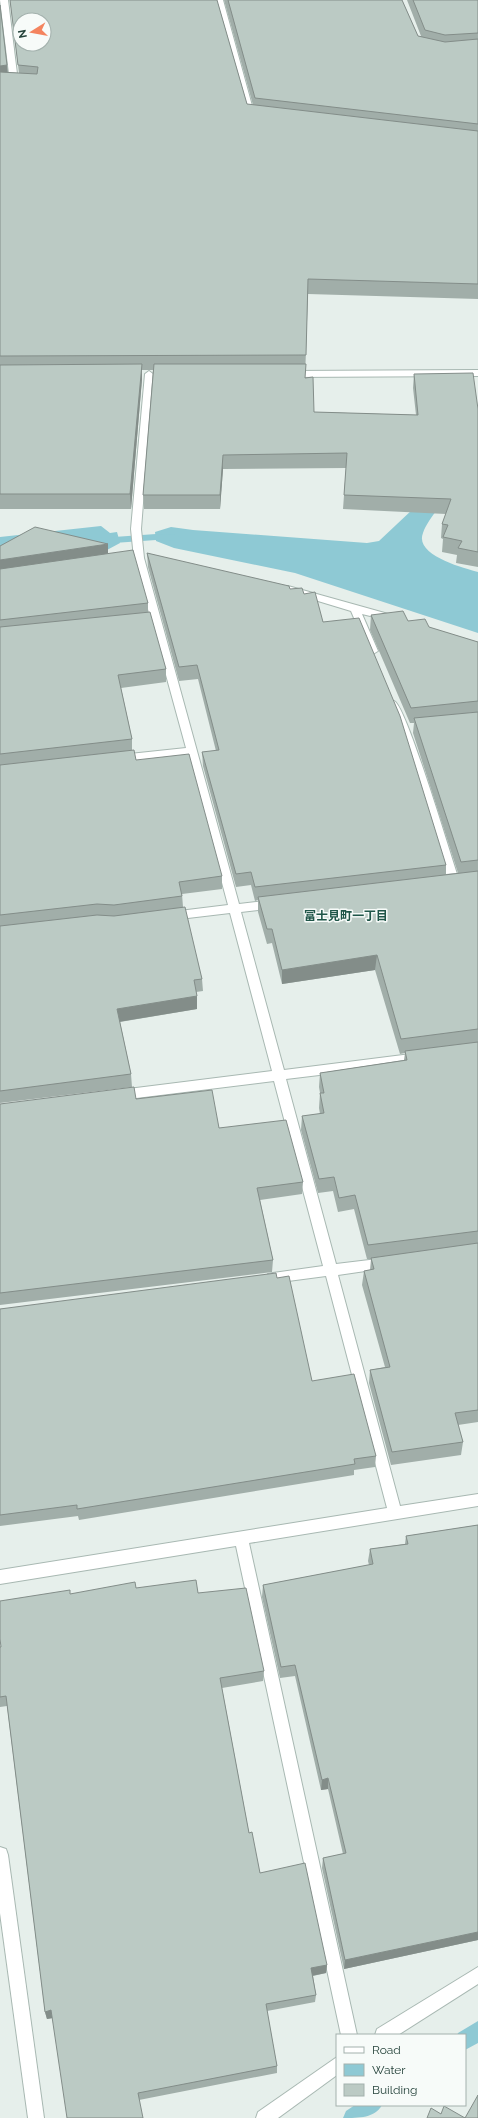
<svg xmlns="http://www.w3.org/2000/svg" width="478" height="2118" font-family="Raleway,'Noto Sans JP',sans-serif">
<rect width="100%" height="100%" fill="#e6efeb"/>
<g fill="#8ec9d4">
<path d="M450,492C443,504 427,520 423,533C414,555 463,568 478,572V633L295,573L174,548L156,541L155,532L171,527L193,530L367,543L379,541L430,493Z"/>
<polygon points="101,526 110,533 117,532 120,543 107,550 0,565 0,537"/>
</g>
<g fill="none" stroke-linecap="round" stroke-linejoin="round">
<g fill="#8ec9d4" fill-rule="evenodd">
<polygon points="156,534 175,535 181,538 175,541 156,540 100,544 94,541 100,538"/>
<polygon points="478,2021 478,2043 465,2050 465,2035 457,2035 458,2033"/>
<path d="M355,2105H382C375,2118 359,2118 343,2118L346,2111Z"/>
</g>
<defs>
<g id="minor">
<polygon points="0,0 8,0 18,82 14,84 10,82"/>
<polygon points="215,0 223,0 254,113 260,113 260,117 251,117 247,115"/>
<polygon points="478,370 478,376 289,377 285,374 289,371"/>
<polygon points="149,371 153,374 141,529 144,558 239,904 274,900 280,904 274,908 241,912 284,1070 419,1053 423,1055 425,1058 423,1061 419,1063 286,1079 336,1264 386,1258 391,1259 392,1263 391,1267 386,1268 338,1275 400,1506 478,1494 478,1506 249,1543 357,2035 341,2035 236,1546 0,1584 0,1570 387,1508 326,1276 273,1283 268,1282 266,1278 268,1274 273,1273 323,1266 274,1081 120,1100 116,1098 114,1095 116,1092 120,1090 272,1071 230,913 171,920 165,916 171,912 228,905 188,755 120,763 115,759 120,755 186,748 134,558 131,529 145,374"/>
<polygon points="288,586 399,617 400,619 395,622 362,614 378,651 373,654 369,653 351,611 285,591 283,589"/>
<path d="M394,701C406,704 452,860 460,883L458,886H450L448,883L400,729L389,704Z"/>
<polygon points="0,1847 6,1849 8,1855 44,2118 28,2118 0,1913"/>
<polygon points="478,1967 478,1984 398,2035 375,2035 377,2029"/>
<polygon points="337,2057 337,2075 278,2118 256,2118 258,2112"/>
</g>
</defs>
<use href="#minor" stroke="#a8b8b2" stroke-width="2"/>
<use href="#minor" fill="#fff" fill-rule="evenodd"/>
</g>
<g fill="#a1aea9">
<polygon points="10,0 217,0 247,104 253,105 224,0 402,0 418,36 421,36 407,0 478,0 478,299 308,294 305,378 314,412 416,415 413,388 414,374 478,409 478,567 456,563 457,555 442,552 443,539 441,538 442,524 446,514 343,509 346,468 223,469 220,509 144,509 143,495 153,370 142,370 142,379 131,509 0,509 0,5 8,72 19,73"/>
<polygon points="108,544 108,554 148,603 148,613 166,669 166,682 121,688 132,739 132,750 136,760 222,876 222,889 182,894 183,907 202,979 203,991 196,992 197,996 197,1009 120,1022 131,1074 132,1087 0,1103 0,546"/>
<polygon points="147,553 290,589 304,594 323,622 446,865 446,874 458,873 413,733 414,723 410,723 370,630 371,615 408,621 478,642 478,1422 458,1425 463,1442 461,1455 391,1465 369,1383 370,1370 385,1367 362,1285 364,1271 370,1270 371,1259 367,1259 354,1209 338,1212 333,1191 318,1193 301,1130 302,1116 320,1114 319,1108 320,1093 319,1087 320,1073 404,1060 405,1053 400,1054 375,970 282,984 272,943 267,944 258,912 258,900 255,901 251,885 236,887 203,766 202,752 216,751 198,679 179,681 148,567"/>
<polygon points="136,1099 219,1128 303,1182 302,1194 260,1200 273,1260 272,1272 0,1305 0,1104"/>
<polygon points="277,1278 312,1381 376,1456 375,1467 354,1470 354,1475 79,1520 78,1516 0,1526 0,1309"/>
<polygon points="478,1525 478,1940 344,1969 322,1868 323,1858 343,1854 328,1789 321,1790 295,1676 280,1678 262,1597 263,1585 369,1565 368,1561 370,1549 405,1544 406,1536"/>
<polygon points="136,1588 198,1593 264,1671 263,1681 222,1688 249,1833 260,1873 327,1965 326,1973 313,1976 316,1995 315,2002 267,2011 277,2066 277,2073 139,2100 52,2018 47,2019 45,2012 7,1706 0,1707 0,1647 70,1594"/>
</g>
<g fill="#838d89">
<polygon points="7,65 8,79 0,80 0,66"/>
<polygon points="142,364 142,379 131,509 130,494"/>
<polygon points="223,455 223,469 220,509 220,495"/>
<polygon points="108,544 108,557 0,573 0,560"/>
<polygon points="377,955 375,970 282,984 282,970"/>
<polygon points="197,996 197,1009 118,1022 117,1009"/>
<polygon points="328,1778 328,1789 321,1790 322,1780"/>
<polygon points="478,1932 478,1940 344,1969 345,1960"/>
<polygon points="327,1965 326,1973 311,1976 311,1968"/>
<polygon points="51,2010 53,2018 47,2019 45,2012"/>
</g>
<g fill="#bbcac4" stroke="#838d89" fill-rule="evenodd">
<path d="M10,0H217L247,104L478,131V284L308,279L306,355L0,356V72L37,74L38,67L18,65ZM20,20H44V44H20Z"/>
<polygon points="228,0 402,0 418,36 445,42 478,39 478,124 255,98"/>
<polygon points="413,0 478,0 478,33 445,35 425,30"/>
<polygon points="0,5 7,65 0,66"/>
<polygon points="142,364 130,494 0,494 0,365"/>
<polygon points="154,364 306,364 305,378 313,377 314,412 418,415 414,374 473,373 478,409 478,552 458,548 462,541 443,537 448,525 442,524 451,499 344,495 347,453 223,455 220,495 143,495"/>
<polygon points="35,527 108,544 0,560 0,546"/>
<polygon points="133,550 148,603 0,620 0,569"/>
<polygon points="147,553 289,586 290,589 302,588 304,594 315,592 323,622 359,618 400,716 446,865 255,887 251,872 236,874 202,752 219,750 197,665 179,667"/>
<polygon points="403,611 408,621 425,619 429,627 478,642 478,701 411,708 371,615"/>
<polygon points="150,612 166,669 118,675 132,739 0,754 0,627"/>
<polygon points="478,712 478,860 461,862 414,718"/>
<polygon points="134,750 136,760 189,754 222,876 179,882 182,896 114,905 97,904 0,915 0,765"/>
<polygon points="478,871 478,1029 401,1039 377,955 282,970 272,929 267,929 258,897"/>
<polygon points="185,907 202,979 194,980 197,996 117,1009 131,1074 0,1091 0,926 97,915 114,916"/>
<polygon points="478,1042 478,1231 368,1245 355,1195 339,1198 334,1177 319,1179 302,1116 324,1113 320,1093 324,1093 320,1073 407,1060 405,1051"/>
<polygon points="134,1087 136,1099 212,1090 219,1128 286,1120 303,1182 257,1188 273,1260 0,1293 0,1104"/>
<polygon points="478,1243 478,1410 455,1413 463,1442 392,1452 370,1370 390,1367 364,1271 374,1269 371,1258"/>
<polygon points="276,1273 277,1278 289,1276 312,1381 354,1374 376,1456 354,1459 355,1464 77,1509 77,1505 0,1515 0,1309"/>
<polygon points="478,1525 478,1932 345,1960 323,1858 346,1853 328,1778 322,1780 295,1665 281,1667 263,1585 373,1564 370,1549 408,1544 406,1536"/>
<polygon points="196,1580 198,1593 246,1588 264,1671 220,1678 249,1833 252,1832 260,1873 305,1863 327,1965 311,1968 316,1995 266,2004 277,2066 138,2093 143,2118 67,2118 51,2010 45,2012 6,1696 0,1697 0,1647 1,1647 0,1639 0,1601 70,1590 70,1594 135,1582 136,1588"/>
<polygon points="478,2095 478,2118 427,2118 431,2108 441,2114 444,2106 465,2118"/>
</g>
<g text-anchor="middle" stroke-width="3" stroke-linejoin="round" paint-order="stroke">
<g font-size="12" font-weight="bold" fill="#1f5548" stroke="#f7fbf9">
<text x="346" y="920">富士見町一丁目</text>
</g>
</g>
<rect x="336" y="2034" width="130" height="72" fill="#f7fbf9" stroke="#a3b1ad"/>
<rect x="344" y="2047" width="20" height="6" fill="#ffffff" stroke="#a3b1ad"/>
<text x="372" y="2054" font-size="12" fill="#24423a">Road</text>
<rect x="344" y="2064" width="20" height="12" fill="#8ec9d4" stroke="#a3b1ad"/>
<text x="372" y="2074" font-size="12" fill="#24423a">Water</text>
<rect x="344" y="2084" width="20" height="12" fill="#bbcac4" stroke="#a3b1ad"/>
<text x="372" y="2094" font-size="12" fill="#24423a">Building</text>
<g transform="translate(32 32) rotate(259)"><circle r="19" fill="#f7fbf9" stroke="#a3b1ad"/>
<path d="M0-3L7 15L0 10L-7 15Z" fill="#f4845f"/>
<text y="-6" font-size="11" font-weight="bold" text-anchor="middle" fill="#24423a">N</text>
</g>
</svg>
